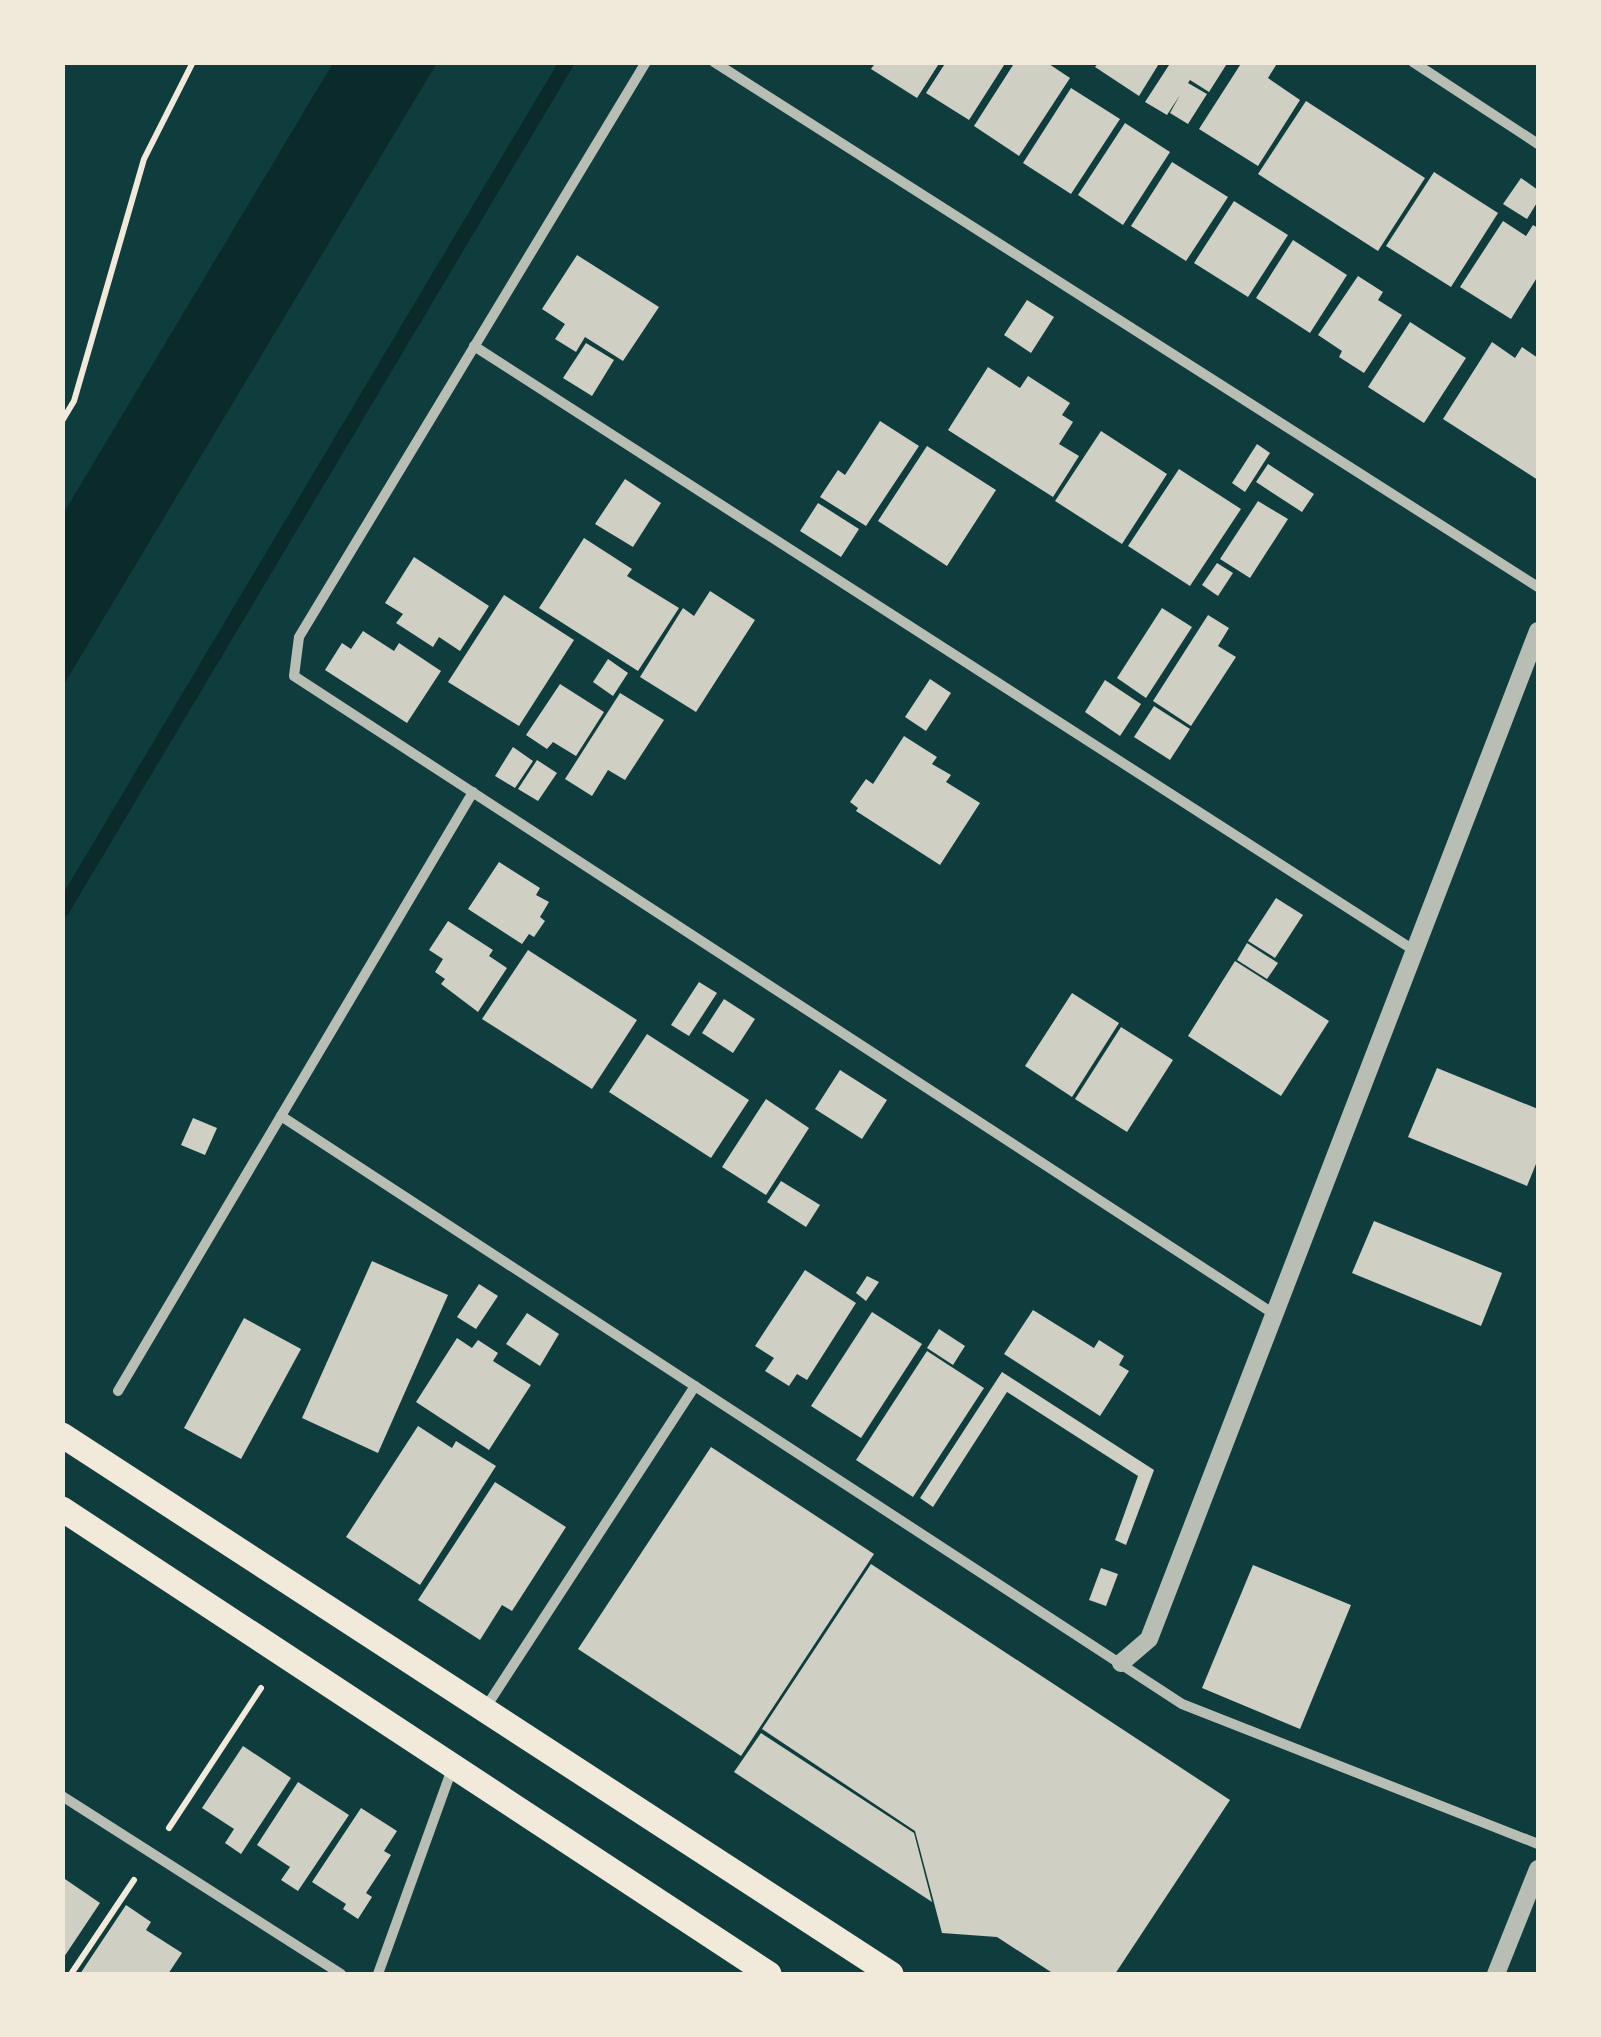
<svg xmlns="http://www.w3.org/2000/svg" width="1601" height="2037" font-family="Arial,sans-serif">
<rect width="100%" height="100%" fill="#0f3d3e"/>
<polygon fill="#0a2a2b" points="333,63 437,63 63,686 63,514"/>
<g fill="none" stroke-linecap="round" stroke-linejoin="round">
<polyline stroke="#0a2a2b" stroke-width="15" points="62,910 567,62"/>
</g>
<g fill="#cfcfc3">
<polygon points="876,62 940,62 917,98 871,69"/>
<polygon points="946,62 1006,62 969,120 926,93"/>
<polygon points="1015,62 1046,62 1070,78 1019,156 974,126"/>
<polygon points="1099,62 1160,62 1139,96 1095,67"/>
<polygon points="1171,62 1228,62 1209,92 1190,80 1188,83 1207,94 1188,124 1170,113 1180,95 1167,115 1145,102"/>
<polygon points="1242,62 1278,62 1268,78 1300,100 1258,166 1199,129"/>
<polygon points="1071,88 1120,119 1071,194 1023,163"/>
<polygon points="1306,101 1425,178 1378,251 1258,174"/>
<polygon points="1125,123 1170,152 1123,225 1078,195"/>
<polygon points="1172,162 1228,197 1186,261 1131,226"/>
<polygon points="1434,172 1498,213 1451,287 1386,246"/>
<polygon points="1521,178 1538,190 1538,201 1527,219 1503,204"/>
<polygon points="1234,201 1288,235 1248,297 1194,263"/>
<polygon points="1503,221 1526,236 1533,225 1538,228 1538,276 1511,319 1460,287"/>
<polygon points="1293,240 1347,275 1310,333 1256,298"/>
<polygon points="577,255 659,307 623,361 585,337 576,352 555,339 565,324 542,309"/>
<polygon points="1358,276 1383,292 1378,300 1402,315 1364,373 1339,357 1342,351 1318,335"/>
<polygon points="1027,300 1054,317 1031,353 1004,335"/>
<polygon points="1410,322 1466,358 1424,423 1368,387"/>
<polygon points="1492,342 1515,358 1522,347 1538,358 1538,480 1443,419"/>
<polygon points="586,343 614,360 592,396 563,378"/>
<polygon points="988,367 1020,388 1028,376 1070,403 1062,415 1073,422 1059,444 1079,456 1053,497 948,430"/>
<polygon points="880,421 919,446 866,526 820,497 838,470 845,475"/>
<polygon points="1101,431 1167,474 1122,544 1055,501"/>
<polygon points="1257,444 1270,453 1245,492 1232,483"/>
<polygon points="927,446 996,490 947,566 878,521"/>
<polygon points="1268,464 1314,494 1302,512 1256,482"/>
<polygon points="1179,469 1241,509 1190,586 1128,546"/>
<polygon points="625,479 661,503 633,547 595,524"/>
<polygon points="1258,501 1288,519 1250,578 1220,559"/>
<polygon points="818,503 859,529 841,557 800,531"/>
<polygon points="584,538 632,569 627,576 679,608 638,671 539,608"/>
<polygon points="414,557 489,606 460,651 439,637 433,647 396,623 403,614 385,603"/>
<polygon points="1217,563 1233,573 1218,596 1202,585"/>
<polygon points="710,591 755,620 696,712 640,677 683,608 694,616"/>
<polygon points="504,595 574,640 519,726 448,682"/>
<polygon points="1162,608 1192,627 1146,698 1117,678"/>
<polygon points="1208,615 1229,628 1218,646 1236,657 1191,726 1153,701"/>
<polygon points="363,631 394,651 399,643 441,671 407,723 325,670 342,643 351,649"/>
<polygon points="608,659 628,673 613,696 593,682"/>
<polygon points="930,679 951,693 926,731 905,717"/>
<polygon points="1105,680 1141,704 1120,736 1085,712"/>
<polygon points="560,684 604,712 576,756 553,742 547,749 526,735"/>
<polygon points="620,693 664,720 625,780 608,770 592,796 565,779"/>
<polygon points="1154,706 1190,729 1170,760 1134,737"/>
<polygon points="904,736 937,757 932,764 951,775 946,782 980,803 940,865 856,811 858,808 850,802 866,779 873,784"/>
<polygon points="513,747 533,761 515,788 495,776"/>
<polygon points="537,760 557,773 538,801 518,789"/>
<polygon points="499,862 540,888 536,895 549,902 540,917 545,921 534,937 529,934 522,944 468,909"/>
<polygon points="1276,898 1303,915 1275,958 1248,941"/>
<polygon points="448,921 493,950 489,956 507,968 478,1012 441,984 445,979 435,972 443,959 429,950"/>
<polygon points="1247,943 1278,963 1267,979 1237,960"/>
<polygon points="528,950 637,1020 592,1089 482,1019"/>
<polygon points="1235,961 1329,1021 1281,1096 1188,1036"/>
<polygon points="699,982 717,993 689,1036 671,1025"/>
<polygon points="1072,993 1119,1023 1072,1097 1025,1066"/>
<polygon points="724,999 755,1019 733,1053 702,1033"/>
<polygon points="1121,1027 1173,1060 1127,1132 1075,1099"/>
<polygon points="647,1034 749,1100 711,1158 609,1092"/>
<polygon points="1437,1068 1538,1109 1538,1159 1527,1186 1408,1137"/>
<polygon points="840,1070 887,1100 862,1139 815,1109"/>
<polygon points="766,1099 809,1128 766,1195 722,1167"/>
<polygon points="193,1118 217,1128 205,1155 181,1145"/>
<polygon points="781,1181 820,1205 806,1227 767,1202"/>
<polygon points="1374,1221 1502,1273 1481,1326 1352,1273"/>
<polygon points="372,1261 448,1295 378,1453 302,1418"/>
<polygon points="805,1270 856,1303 807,1380 797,1374 789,1386 765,1371 774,1358 755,1346"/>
<polygon points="867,1276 879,1282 866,1301 856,1293"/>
<polygon points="479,1284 498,1296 476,1329 457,1317"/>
<polygon points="1033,1310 1094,1348 1099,1340 1124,1356 1119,1365 1129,1371 1100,1416 1004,1354"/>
<polygon points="872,1312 922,1344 861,1438 811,1406"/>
<polygon points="527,1313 559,1334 540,1366 506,1344"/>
<polygon points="244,1318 301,1349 241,1459 184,1428"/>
<polygon points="939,1329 965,1346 953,1365 927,1348"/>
<polygon points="457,1338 472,1348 478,1340 498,1353 493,1361 531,1385 489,1450 416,1402"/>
<polygon points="927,1351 984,1388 913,1497 856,1460"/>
<polygon points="1002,1372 1154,1470 1126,1545 1115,1540 1138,1476 1007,1392 933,1507 920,1498"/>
<polygon points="418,1426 452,1448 456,1441 496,1466 420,1585 346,1537"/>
<polygon points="711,1447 874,1554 741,1756 578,1649"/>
<polygon points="495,1482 566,1527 512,1611 502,1605 480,1640 418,1600"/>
<polygon points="871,1564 1230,1800 1115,1974 1054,1974 997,1937 942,1933 915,1831 762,1729"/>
<polygon points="1253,1565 1351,1605 1300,1729 1202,1688"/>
<polygon points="1101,1568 1118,1574 1106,1606 1089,1600"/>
<polygon points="761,1733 914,1833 932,1902 734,1772"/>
<polygon points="243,1746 291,1778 241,1854 225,1843 234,1829 202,1808"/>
<polygon points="298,1782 349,1815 298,1891 281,1880 290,1867 257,1845"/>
<polygon points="361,1808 397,1831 384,1851 391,1855 366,1893 372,1897 358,1919 343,1909 346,1904 312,1882"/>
<polygon points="62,1877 100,1903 62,1960"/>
<polygon points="126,1905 151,1922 146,1930 182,1953 168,1974 80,1974"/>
</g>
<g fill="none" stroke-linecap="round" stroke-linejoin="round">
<g stroke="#f1e9da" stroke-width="6">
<polyline points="62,421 74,401 144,159 193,62"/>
<polyline points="169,1828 261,1688"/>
<polyline points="71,1974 134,1880"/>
</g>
<g stroke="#b8beb3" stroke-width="10">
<polyline points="646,62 299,637 294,676 1274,1314"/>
<polyline points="714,62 1538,587"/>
<polyline points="1413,62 1538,144"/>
<polyline points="474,346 1415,951"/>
<polyline points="281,1116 1182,1704 1538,1844"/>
<polyline points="118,1391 473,792"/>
<polyline points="486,1707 695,1386"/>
<polyline points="62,1796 341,1974"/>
<polyline points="378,1974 452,1769"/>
</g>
<g stroke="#b8beb3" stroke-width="18">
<polyline points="1121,1663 1149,1639 1538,631"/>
<polyline points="1496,1974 1538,1869"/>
</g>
<g stroke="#f1e9da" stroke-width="25">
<polyline points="62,1435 891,1974"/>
<polyline points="62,1509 769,1974"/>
</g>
</g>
<rect width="1601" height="2037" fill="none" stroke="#f1e9da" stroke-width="130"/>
</svg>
